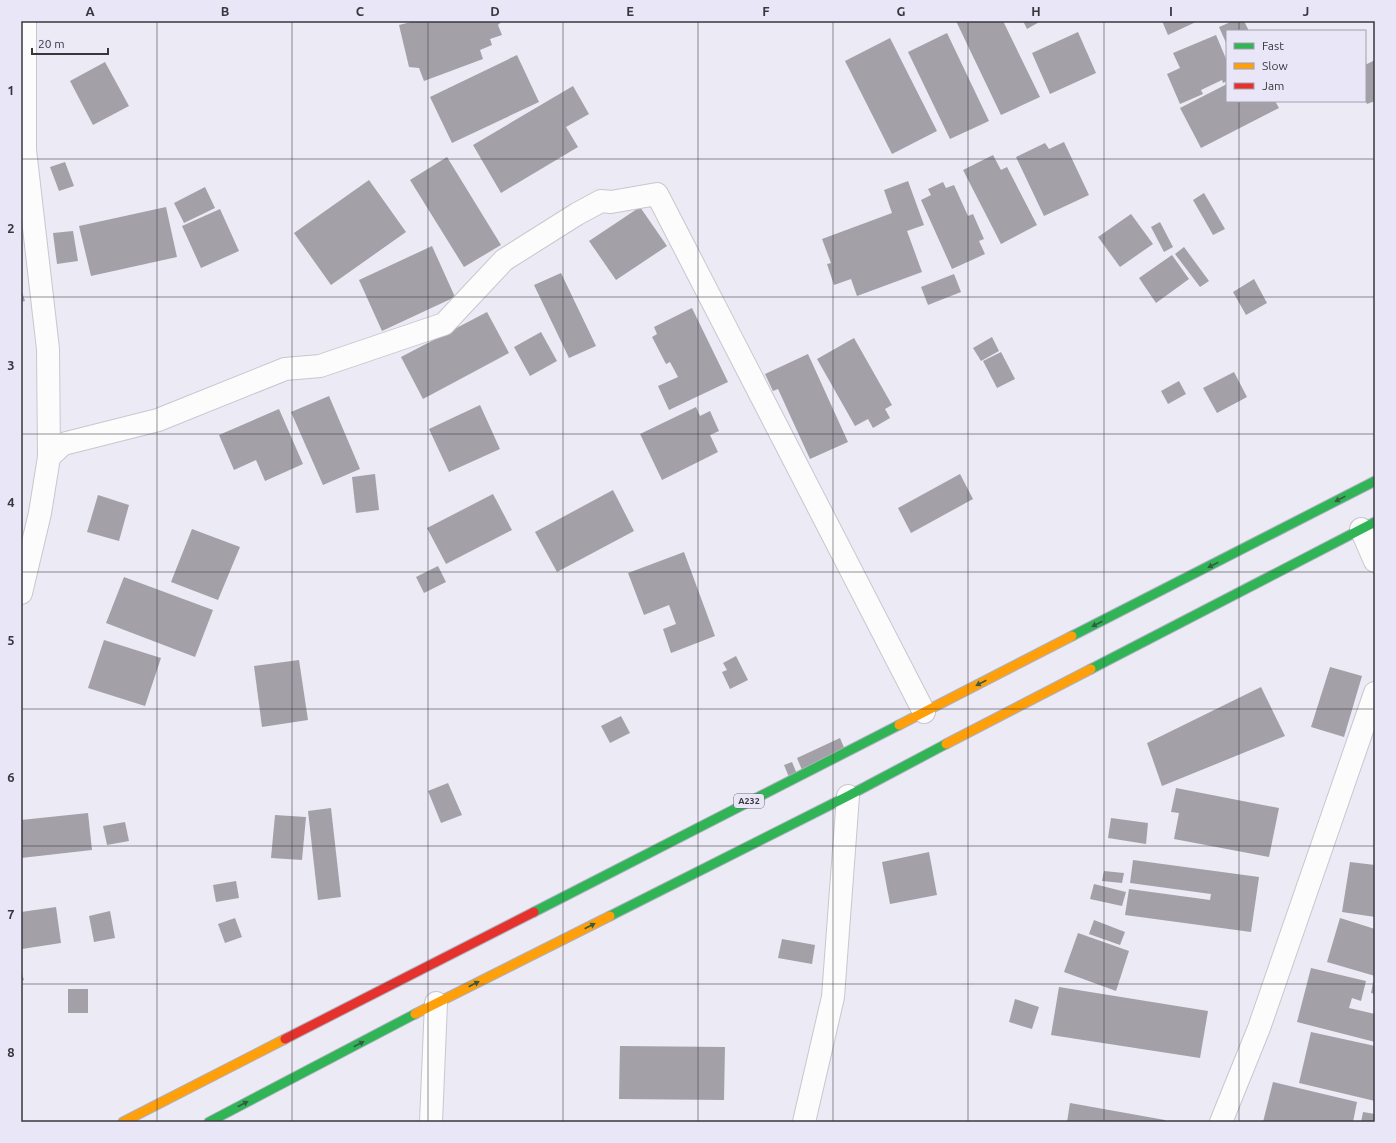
<svg xmlns="http://www.w3.org/2000/svg" width="1396" height="1143" font-family="Ubuntu,sans-serif">
<rect width="100%" height="100%" fill="#eceaf4"/>
<g fill="#a3a0a8">
<polygon points="415,21 502,21 498,25 502,35 490,39 492,45 480,50 483,59 424,81 419,68 409,67 399,25"/>
<polygon points="956,21 1003,21 1040,97 1001,115"/>
<polygon points="1023,21 1041,21 1027,29"/>
<polygon points="1162,21 1198,21 1168,35"/>
<polygon points="1233,21 1244,21 1249,31 1227,31 1227,45 1219,27"/>
<polygon points="1078,32 1096,73 1050,94 1032,53"/>
<polygon points="947,33 989,121 950,139 908,52"/>
<polygon points="1216,35 1227,61 1227,81 1223,83 1222,80 1201,90 1203,94 1180,104 1167,74 1180,68 1173,53"/>
<polygon points="890,38 937,131 892,154 845,61"/>
<polygon points="517,55 539,102 452,143 430,97"/>
<polygon points="1375,60 1375,101 1367,104 1365,100 1365,65"/>
<polygon points="105,62 129,106 93,125 70,81"/>
<polygon points="1227,84 1227,101 1275,101 1279,108 1201,148 1180,108"/>
<polygon points="573,86 589,114 566,127 578,147 501,193 473,145"/>
<polygon points="1064,142 1089,195 1044,216 1016,157 1045,143 1049,149"/>
<polygon points="993,155 1001,170 1007,167 1037,225 1001,244 963,170"/>
<polygon points="447,157 501,245 464,267 410,180"/>
<polygon points="65,162 74,186 59,191 50,167"/>
<polygon points="369,180 406,232 331,285 294,233"/>
<polygon points="908,181 924,225 907,231 922,272 857,296 851,279 834,285 827,264 831,263 822,239 892,213 884,190"/>
<polygon points="943,182 946,188 954,185 968,216 973,214 984,239 979,241 985,254 952,269 921,200 931,195 928,189"/>
<polygon points="205,187 215,208 184,223 174,203"/>
<polygon points="1204,193 1225,229 1213,235 1193,200"/>
<polygon points="166,207 177,257 91,276 79,226"/>
<polygon points="640,207 667,246 616,280 589,241"/>
<polygon points="220,209 239,251 201,268 182,226"/>
<polygon points="1131,214 1153,244 1120,267 1098,237"/>
<polygon points="1160,222 1173,247 1164,252 1151,227"/>
<polygon points="73,231 78,261 57,264 53,233"/>
<polygon points="432,246 455,297 382,331 359,280"/>
<polygon points="1184,247 1209,281 1200,287 1175,254"/>
<polygon points="1172,255 1189,279 1156,303 1139,278"/>
<polygon points="561,273 596,346 569,358 534,285"/>
<polygon points="954,274 961,292 928,305 921,287"/>
<polygon points="1254,279 1267,303 1246,315 1233,292"/>
<polygon points="21,289 25,301 21,302"/>
<polygon points="692,308 728,382 669,410 658,386 678,377 670,362 666,364 652,337 657,334 654,327"/>
<polygon points="487,312 509,353 423,399 401,357"/>
<polygon points="541,332 557,361 530,376 514,347"/>
<polygon points="992,337 999,351 981,361 973,348"/>
<polygon points="854,338 892,405 885,409 890,418 873,428 868,419 855,426 817,359"/>
<polygon points="1001,352 1015,379 997,388 983,361"/>
<polygon points="808,354 848,442 810,459 778,389 773,391 765,374"/>
<polygon points="1234,372 1247,397 1217,413 1203,388"/>
<polygon points="1179,381 1186,394 1168,404 1161,391"/>
<polygon points="329,396 360,469 323,485 291,412"/>
<polygon points="480,405 500,449 449,472 429,429"/>
<polygon points="696,407 700,416 710,411 719,431 710,435 718,452 662,480 640,434"/>
<polygon points="279,409 303,464 265,481 256,460 234,470 219,435"/>
<polygon points="375,474 379,510 356,513 352,477"/>
<polygon points="960,474 973,499 911,533 898,508"/>
<polygon points="613,490 634,531 557,572 535,532"/>
<polygon points="493,494 512,530 446,564 427,528"/>
<polygon points="98,495 129,505 119,541 87,532"/>
<polygon points="192,529 240,547 218,600 171,582"/>
<polygon points="684,552 715,636 671,653 663,629 676,624 669,605 644,615 628,573"/>
<polygon points="438,566 446,582 424,593 416,577"/>
<polygon points="124,577 213,610 195,657 106,623"/>
<polygon points="104,640 161,658 145,706 88,688"/>
<polygon points="736,656 748,680 730,689 722,672 727,670 723,663"/>
<polygon points="299,660 308,720 262,727 254,666"/>
<polygon points="1330,667 1362,676 1344,737 1311,727"/>
<polygon points="1261,687 1285,736 1162,786 1147,743"/>
<polygon points="621,716 630,733 610,743 601,726"/>
<polygon points="840,738 845,750 802,770 797,758"/>
<polygon points="792,762 797,774 789,777 784,765"/>
<polygon points="448,783 462,815 441,823 428,791"/>
<polygon points="1176,788 1279,808 1269,857 1174,839 1179,813 1171,812"/>
<polygon points="331,808 341,897 318,900 308,811"/>
<polygon points="88,813 92,850 21,858 21,820"/>
<polygon points="275,815 306,817 302,860 271,858"/>
<polygon points="1111,818 1148,823 1146,844 1108,838"/>
<polygon points="125,822 129,841 107,845 103,826"/>
<polygon points="929,852 937,895 890,904 882,862"/>
<polygon points="1133,860 1259,877 1251,932 1125,915 1129,889 1210,900 1211,894 1130,883"/>
<polygon points="1350,862 1375,865 1375,917 1342,912"/>
<polygon points="1104,871 1124,873 1122,883 1102,881"/>
<polygon points="236,881 239,898 216,902 213,885"/>
<polygon points="1094,884 1126,892 1122,906 1090,899"/>
<polygon points="56,907 61,943 22,949 21,912"/>
<polygon points="110,911 115,938 94,942 89,916"/>
<polygon points="235,918 242,937 225,943 218,924"/>
<polygon points="1340,918 1375,929 1375,976 1327,962"/>
<polygon points="1094,920 1125,932 1120,945 1089,934"/>
<polygon points="1078,933 1129,951 1116,991 1064,972"/>
<polygon points="782,939 815,945 812,964 778,958"/>
<polygon points="1311,968 1366,981 1361,1001 1352,998 1349,1008 1375,1014 1375,1042 1297,1022"/>
<polygon points="21,971 24,980 21,981"/>
<polygon points="1373,982 1375,982 1375,994 1371,993"/>
<polygon points="1059,987 1208,1011 1200,1058 1051,1035"/>
<rect x="68" y="989" width="20" height="24"/>
<polygon points="1015,999 1039,1007 1032,1029 1009,1022"/>
<polygon points="1311,1032 1375,1046 1375,1101 1299,1083"/>
<polygon points="620,1046 725,1047 724,1100 619,1099"/>
<polygon points="1273,1082 1357,1102 1353,1122 1263,1122"/>
<polygon points="1070,1103 1165,1120 1165,1122 1067,1122"/>
<polygon points="1363,1112 1375,1114 1375,1122 1361,1122"/>
</g>
<g fill="none" stroke-linecap="round" stroke-linejoin="round">
<defs>
<g id="street">
<polyline points="49,457 63,444 158,420 285,369 320,366 444,324 504,260 577,214 601,201 611,202 657,194 924,712"/>
<polyline points="1361,529 1375,561"/>
<polyline points="21,593 40,513 49,457 48,349 25,150 25,21"/>
<polyline points="431,1122 436,1003"/>
<polyline points="804,1122 833,997 848,796"/>
<polyline points="1221,1122 1259,1028 1375,693"/>
</g>
<g id="fast">
<polyline points="1072,636 1375,481"/>
<polyline points="1091,669 1375,522"/>
<polyline points="534,912 899,725"/>
<polyline points="610,916 848,796 946,744"/>
<polyline points="209,1122 415,1014"/>
</g>
<g id="slow">
<polyline points="899,725 1072,636"/>
<polyline points="946,744 1091,669"/>
<polyline points="415,1014 610,916"/>
<polyline points="123,1122 285,1039"/>
</g>
<polyline id="jam" points="285,1039 534,912"/>
</defs>
<use href="#street" stroke="#c8c7ce" stroke-width="24"/>
<use href="#fast" stroke="#adb1c0" stroke-width="11"/>
<use href="#slow" stroke="#adb1c0" stroke-width="11"/>
<use href="#jam" stroke="#adb1c0" stroke-width="11"/>
<use href="#street" stroke="#fcfcfd" stroke-width="22"/>
<use href="#fast" stroke="#30b455" stroke-width="9"/>
<use href="#slow" stroke="#ff9f0a" stroke-width="9"/>
<use href="#jam" stroke="#e5322d" stroke-width="9"/>
</g>
<defs><path id="oneway-solid" d="M-6-.8H1V-3.2L6.5 0L1 3.2V.8H-6Z"/></defs>
<g fill="#365c45">
<use href="#oneway-solid" transform="translate(1340 499) rotate(153)"/>
<use href="#oneway-solid" transform="translate(1213 565) rotate(153)"/>
<use href="#oneway-solid" transform="translate(1097 624) rotate(153)"/>
<use href="#oneway-solid" transform="translate(981 683) rotate(153)"/>
<use href="#oneway-solid" transform="translate(590 926) rotate(-27)"/>
<use href="#oneway-solid" transform="translate(474 984) rotate(-27)"/>
<use href="#oneway-solid" transform="translate(359 1044) rotate(-28)"/>
<use href="#oneway-solid" transform="translate(243 1104) rotate(-28)"/>
</g>
<path fill="none" stroke="#38373e" stroke-width="1" stroke-opacity="0.55" d="M157,21V1122M292,21V1122M428,21V1122M563,21V1122M698,21V1122M833,21V1122M968,21V1122M1104,21V1122M1239,21V31M1239,101V1122M21,159H1375M21,297H1375M21,434H1375M21,572H1375M21,709H1375M21,846H1375M21,984H1375"/>
<g text-anchor="middle" stroke-width="4" stroke-linejoin="round" paint-order="stroke">
<rect fill="#e9e6f8" stroke="#6d6c76" stroke-width="1" x="734" y="794" width="30" height="14" rx="3"/>
<g font-size="9" font-weight="bold" fill="#38373e">
<text x="749" y="804">A232</text>
</g>
</g>
<rect width="1396" height="1143" fill="none" stroke="#e9e6f8" stroke-width="44"/>
<rect x="1226" y="30" width="140" height="72" fill="#e9e6f8" stroke="#a2a0ae"/>
<rect x="1234" y="43" width="20" height="6" fill="#30b455" stroke="#a2a0ae"/>
<text x="1262" y="50" font-size="12" fill="#38373e">Fast</text>
<rect x="1234" y="63" width="20" height="6" fill="#ff9f0a" stroke="#a2a0ae"/>
<text x="1262" y="70" font-size="12" fill="#38373e">Slow</text>
<rect x="1234" y="83" width="20" height="6" fill="#e5322d" stroke="#a2a0ae"/>
<text x="1262" y="90" font-size="12" fill="#38373e">Jam</text>
<path d="M32 48v6h76v-6" fill="none" stroke="#38373e" stroke-width="2"/>
<text x="38" y="48" font-size="12" fill="#38373e" stroke="#e9e6f8" stroke-width="3" paint-order="stroke">20 m</text>
<rect x="22" y="22" width="1352" height="1099" fill="none" stroke="#38373e" stroke-width="1.5"/>
<g font-size="13" text-anchor="middle" font-weight="bold" fill="#38373e">
<text x="90" y="16">A</text>
<text x="225" y="16">B</text>
<text x="360" y="16">C</text>
<text x="495" y="16">D</text>
<text x="630" y="16">E</text>
<text x="766" y="16">F</text>
<text x="901" y="16">G</text>
<text x="1036" y="16">H</text>
<text x="1171" y="16">I</text>
<text x="1306" y="16">J</text>
<text x="11" y="95">1</text>
<text x="11" y="233">2</text>
<text x="11" y="370">3</text>
<text x="11" y="507">4</text>
<text x="11" y="645">5</text>
<text x="11" y="782">6</text>
<text x="11" y="919">7</text>
<text x="11" y="1057">8</text>
</g>
</svg>
